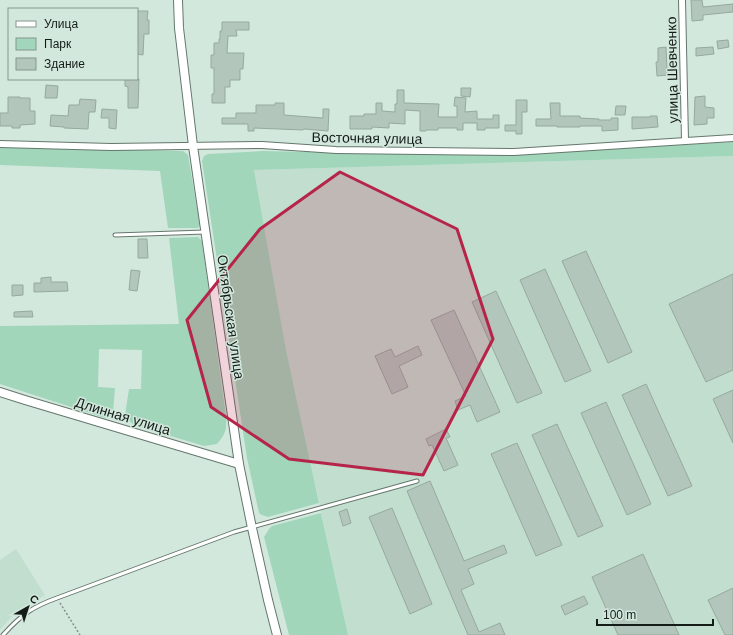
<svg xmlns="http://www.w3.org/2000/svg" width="733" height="635" font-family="Arial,sans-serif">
<rect width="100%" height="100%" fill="#d3e8dd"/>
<g fill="#c2decf">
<polygon points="733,156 733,635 348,635 286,350 254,170"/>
<polygon points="16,549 45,595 13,615 0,630 0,560"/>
</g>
<g fill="#a1d6bb">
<polygon points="733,142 733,156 732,156 254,170 286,350 319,503 268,517 262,515 259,513 247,458 202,161 204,156 208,154 263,151 353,153 511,154"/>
<polygon points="0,147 183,151 188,155 200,226 197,228 168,228 160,171 0,165"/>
<path d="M198,237L202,241L226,416C227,428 226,434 217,444L204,446L134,425L127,419L125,415L129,389H141L142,350L99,349L98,387L115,388L113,413L110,417L105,418L0,384V326L179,324L169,238Z"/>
<polygon points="321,513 348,635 289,635 264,537 269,529 272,526"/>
</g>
<g fill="#b2c6bc" stroke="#96a99f">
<polygon points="691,0 702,0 703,7 733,4 733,12 703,15 703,20 692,21"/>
<polygon points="137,11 148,11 147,20 149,20 149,34 144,34 143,55 137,54"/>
<polygon points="222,22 249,22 249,30 236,30 237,36 228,36 227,53 244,53 243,69 240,69 240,80 230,80 230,87 225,87 225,103 212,103 212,94 214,94 214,68 211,68 211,55 214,55 214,43 219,43 219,39 220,39 220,31 222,31"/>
<polygon points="728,40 729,47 718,49 717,41"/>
<polygon points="666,47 667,69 668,69 668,75 657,76 656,62 658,62 658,48"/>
<polygon points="713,47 714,54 696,56 696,48"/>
<polygon points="125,79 139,79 138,108 128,108 128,87 125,86"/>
<polygon points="46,85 58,86 57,98 45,98"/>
<polygon points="461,88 471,88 470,97 461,96"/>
<polygon points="397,90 404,90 404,103 439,104 438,117 457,117 457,106 454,106 455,97 466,98 465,112 477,111 477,119 493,119 493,115 499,115 499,128 485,128 485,130 477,130 477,123 463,123 463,130 457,130 457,128 438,128 438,130 426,130 426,131 420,131 420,111 405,110 405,124 389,123 389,128 372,127 372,129 350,129 350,116 364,116 364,114 376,114 376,103 382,103 382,111 395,112 395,104 397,104"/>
<polygon points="705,96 705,107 714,108 714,118 707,118 707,124 694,125 695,97"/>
<polygon points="8,97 20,97 20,98 30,98 30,111 35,111 35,124 20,125 20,128 12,128 12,126 0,126 0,113 8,113"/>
<polygon points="80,99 96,100 95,112 89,112 88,129 64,128 64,127 50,126 51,115 68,116 69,105 79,105"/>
<polygon points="516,100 527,100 527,112 522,112 522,134 516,134 516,131 505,131 505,125 516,125"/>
<polygon points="275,103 284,103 284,115 323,118 323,109 329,109 328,131 304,129 303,130 254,128 254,131 248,131 248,124 222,124 222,118 236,118 236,113 256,113 256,105 275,105"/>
<polygon points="550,103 560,103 560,116 580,116 580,118 599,119 599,120 611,120 611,118 618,118 618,130 602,131 602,126 580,126 580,127 557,127 557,126 536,126 536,119 551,119"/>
<polygon points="616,106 626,106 625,115 615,115"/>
<polygon points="102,109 117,110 116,129 109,128 109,118 101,118"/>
<polygon points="650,116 657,116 658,127 632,129 632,117 650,117"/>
<polygon points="138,239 147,239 148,258 138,258"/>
<polygon points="586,251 632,352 608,363 562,261"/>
<polygon points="545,269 591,371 565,382 520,280"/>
<polygon points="131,270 140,271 137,291 129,290"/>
<polygon points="733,274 733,370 706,382 669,304"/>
<polygon points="51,277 51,282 67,282 68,291 34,292 34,283 41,283 41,278"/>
<polygon points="12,285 23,285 23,295 12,296"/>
<polygon points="496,291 542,393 517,403 472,302"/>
<polygon points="454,310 500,412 477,422 470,405 458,410 455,401 466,396 431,320"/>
<polygon points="32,311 33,317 14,317 14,312"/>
<polygon points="418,346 422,355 399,366 408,387 392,394 375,356 391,349 395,357"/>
<polygon points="646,384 692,486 668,496 622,395"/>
<polygon points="733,390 733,443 713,399"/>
<polygon points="606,402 651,504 627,515 581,413"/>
<polygon points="557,424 603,526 578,537 532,435"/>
<polygon points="446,429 450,437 446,438 458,465 444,471 432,445 429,446 426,439"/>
<polygon points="517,443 562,545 536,556 491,454"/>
<polygon points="430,481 464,561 504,545 507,553 468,569 474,584 461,590 479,632 500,623 505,635 468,635 407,491"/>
<polygon points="392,508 432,604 410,614 369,517"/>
<polygon points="347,509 351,523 343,526 339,512"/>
<polygon points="643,554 679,635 618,635 592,577"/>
<polygon points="733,588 733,635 725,635 708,600"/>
<polygon points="584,596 588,604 565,615 561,606"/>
</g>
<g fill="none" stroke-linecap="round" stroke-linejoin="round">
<defs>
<g id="service">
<polyline points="115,235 205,232"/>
<path d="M3,635C21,615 32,607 57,598L234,532L417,481"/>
</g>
<g id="minor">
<polyline points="682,0 685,140"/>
<polyline points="0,144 111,147 262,145 336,150 514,152 733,138"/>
</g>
<g id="tertiary">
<polyline points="178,0 179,28 193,146 239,464 252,528 268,600 277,635"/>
<polyline points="0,392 25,400 239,464"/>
</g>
</defs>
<use href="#service" stroke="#65776d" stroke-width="5"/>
<use href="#minor" stroke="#65776d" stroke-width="8"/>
<use href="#tertiary" stroke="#65776d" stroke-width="10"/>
<polyline stroke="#819089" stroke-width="1.5" stroke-dasharray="2 2" stroke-linecap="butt" points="60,603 80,635"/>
<use href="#service" stroke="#fff" stroke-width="3"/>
<use href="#minor" stroke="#fff" stroke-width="6"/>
<use href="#tertiary" stroke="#fff" stroke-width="8"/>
</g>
<path fill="#b62549" fill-opacity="0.2" stroke="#b62549" stroke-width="3" stroke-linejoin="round" d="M340,172L457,229L493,339L423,475L289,459L211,407L187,320L260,229Z"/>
<g text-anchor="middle" stroke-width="3" stroke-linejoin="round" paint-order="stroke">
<g font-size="14" fill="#141c18" stroke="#d3e8dd">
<text transform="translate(672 70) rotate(-91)" y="5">улица Шевченко</text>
<text transform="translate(367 138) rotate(1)" y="5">Восточная улица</text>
<text transform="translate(231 317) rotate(82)" y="5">Октябрьская улица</text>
<text transform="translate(123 416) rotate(17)" y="5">Длинная улица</text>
</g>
</g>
<rect x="8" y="8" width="130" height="72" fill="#d3e8dd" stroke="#87968e"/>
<rect x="16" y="21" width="20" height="6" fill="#ffffff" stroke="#87968e"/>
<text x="44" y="28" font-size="12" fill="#141c18">Улица</text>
<rect x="16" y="38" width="20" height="12" fill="#a1d6bb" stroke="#87968e"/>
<text x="44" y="48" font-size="12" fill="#141c18">Парк</text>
<rect x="16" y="58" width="20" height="12" fill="#b2c6bc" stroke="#87968e"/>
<text x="44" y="68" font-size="12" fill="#141c18">Здание</text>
<g transform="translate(28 607) rotate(39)" stroke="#d3e8dd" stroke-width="3" paint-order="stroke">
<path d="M0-3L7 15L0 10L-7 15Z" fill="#141c18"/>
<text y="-6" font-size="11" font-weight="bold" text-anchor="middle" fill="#141c18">С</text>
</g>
<path d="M597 619v6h116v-6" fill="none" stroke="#141c18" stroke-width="2"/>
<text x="603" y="619" font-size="12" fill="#141c18" stroke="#d3e8dd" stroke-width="3" paint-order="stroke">100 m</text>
</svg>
